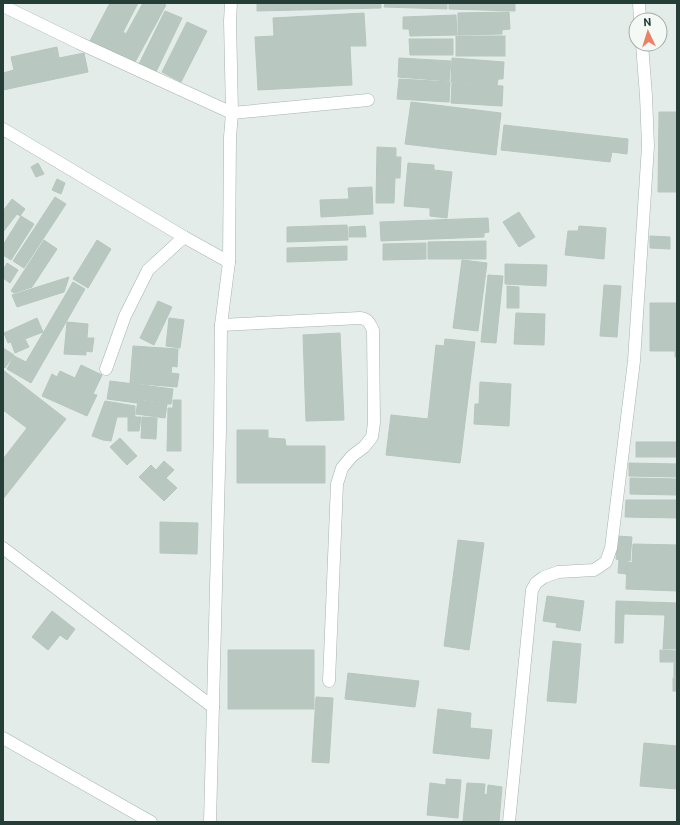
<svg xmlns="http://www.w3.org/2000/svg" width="680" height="825" font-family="Roboto,sans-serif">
<rect width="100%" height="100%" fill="#e3ece8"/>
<g fill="#b9c7c1" stroke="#b6c6bf">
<polygon points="110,3 138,3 123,32 126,34 143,3 162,3 166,5 134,64 90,41"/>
<polygon points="257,3 381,3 381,8 257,11"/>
<polygon points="385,3 447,3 447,9 384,7"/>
<polygon points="449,3 515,3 515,11 449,9"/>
<polygon points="165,11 182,18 156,72 139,64"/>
<polygon points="509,12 510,29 502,30 502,34 458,35 458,13"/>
<polygon points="364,13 366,46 350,46 352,85 258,90 255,37 274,36 273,18"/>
<polygon points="456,15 457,35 410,36 409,29 403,29 403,17"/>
<polygon points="187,22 207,31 181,82 162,72"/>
<rect x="456" y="36" width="49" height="20"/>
<polygon points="409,39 453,39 453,55 410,55"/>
<polygon points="57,47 59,58 84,53 88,72 3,90 3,73 14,70 11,57"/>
<polygon points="399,58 451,61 449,81 398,77"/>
<polygon points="452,58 504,62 503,79 498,79 497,85 451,82"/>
<polygon points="399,79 450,82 449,102 397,99"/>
<polygon points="452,83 503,86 502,106 451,103"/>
<polygon points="411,102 501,113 496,155 405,144"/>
<polygon points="659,112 677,112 677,192 658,192"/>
<polygon points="504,125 628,139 627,154 612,152 610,162 501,150"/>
<polygon points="377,147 396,148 396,157 401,157 400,178 395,178 394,203 376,203"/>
<polygon points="38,163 44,174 36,177 31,167"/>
<polygon points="408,163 434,165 434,170 452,172 447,218 430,216 430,208 404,206"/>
<polygon points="57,179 65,183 61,194 52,190"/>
<polygon points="372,187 373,214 321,217 320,200 349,199 348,188"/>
<polygon points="55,197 66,204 24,268 13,261"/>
<polygon points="12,199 25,209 20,216 17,214 3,232 3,211"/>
<polygon points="519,212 535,237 519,247 503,222"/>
<polygon points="21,216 34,224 11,260 3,255 3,245"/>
<polygon points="488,218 489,232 484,233 484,237 381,241 380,222"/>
<polygon points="347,225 348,240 287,242 287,227"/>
<polygon points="365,226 366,237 349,237 349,227"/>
<polygon points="579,226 606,228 604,259 565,255 568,231 578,231"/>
<polygon points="650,236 670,237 670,249 650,248"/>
<polygon points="44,240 57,249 32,287 14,293 11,291"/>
<polygon points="97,240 111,249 88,288 73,279"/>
<polygon points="486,241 486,259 428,259 428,242"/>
<polygon points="426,243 426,259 383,260 383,244"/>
<polygon points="347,246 347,260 287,262 287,248"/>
<polygon points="462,260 487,263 478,331 453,328"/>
<polygon points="7,263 18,270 10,283 3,278 3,270"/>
<polygon points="505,264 547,265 546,286 505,284"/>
<polygon points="488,275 503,276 496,343 481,342"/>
<polygon points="69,277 64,292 17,307 12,295"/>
<polygon points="73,282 85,289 31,383 7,369 14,356 26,362"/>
<polygon points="604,285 621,286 617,337 600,336"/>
<polygon points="507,286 519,287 519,308 507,308"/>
<polygon points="158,301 172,307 154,345 140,338"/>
<polygon points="650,303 677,303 677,357 675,357 675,351 650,351"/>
<polygon points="516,313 545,314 544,345 514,344"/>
<polygon points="37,318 43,332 25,339 29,347 15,353 11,342 8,343 4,333"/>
<polygon points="169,318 184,320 180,348 166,346"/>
<polygon points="67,322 88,324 87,338 94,338 92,352 86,351 86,355 64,354"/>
<polygon points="340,333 344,420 306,421 303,335"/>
<polygon points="445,339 475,342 460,463 386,455 391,415 428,419 436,345 444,346"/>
<polygon points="133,346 178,349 177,367 172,366 171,373 179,374 177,387 130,383"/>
<polygon points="3,348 14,355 5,368 3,366"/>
<polygon points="81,365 102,375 93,394 97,395 87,416 42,396 52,374 57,377 60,371 75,378"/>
<polygon points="3,370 66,419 3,499 3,459 27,428 3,410"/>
<polygon points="110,381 173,389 171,404 166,404 166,403 138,399 137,403 107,399"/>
<polygon points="480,382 511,384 509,426 474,424 475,404 479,404"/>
<polygon points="138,400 167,404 165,418 136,414"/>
<polygon points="173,400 181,400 181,451 167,451 168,408 173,408"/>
<polygon points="105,401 135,406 135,417 141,417 139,431 128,431 128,417 117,417 111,441 103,440 92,436"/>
<polygon points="142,417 157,418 156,439 141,438"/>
<polygon points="237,430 268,430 268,438 285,439 286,446 325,446 325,483 237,483"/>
<polygon points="120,438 137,456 127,465 110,447"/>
<rect x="636" y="442" width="41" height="15"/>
<polygon points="164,461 174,470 166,478 177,488 164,501 139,477 151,465 156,470"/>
<polygon points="629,463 677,464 677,477 629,476"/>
<polygon points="630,478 677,479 677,495 630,494"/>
<polygon points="626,500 677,500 677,518 625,517"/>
<polygon points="160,522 198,523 197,554 160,553"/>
<polygon points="618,536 632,537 630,561 627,561 626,574 618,573 619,560 616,559"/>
<polygon points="458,540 484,543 469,650 444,646"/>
<polygon points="633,544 677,545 677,591 626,589 627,562 632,563"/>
<polygon points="547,596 584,601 580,631 556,627 557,623 543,621"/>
<polygon points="616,601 677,603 677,649 663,649 665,615 624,614 623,643 615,643"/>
<polygon points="52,611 75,629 67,640 60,635 48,650 32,637"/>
<polygon points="553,641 581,644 576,703 547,701"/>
<rect x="228" y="650" width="86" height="59"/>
<polygon points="660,650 677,651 676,662 660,662"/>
<rect x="674" y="663" width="3" height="14"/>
<polygon points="348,673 419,681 415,707 345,699"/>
<rect x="673" y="678" width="4" height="13"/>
<polygon points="316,697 333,698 329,763 312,762"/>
<polygon points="438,709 471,713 470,728 492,730 489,759 433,753"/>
<polygon points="644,743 677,746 677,789 640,786"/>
<polygon points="446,779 461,780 458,818 427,815 430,783 446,785"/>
<polygon points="467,783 485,784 484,794 487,795 488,785 502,787 499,822 463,821"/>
</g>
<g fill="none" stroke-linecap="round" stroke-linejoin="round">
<defs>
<polyline id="service" points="3,548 213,707"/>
<g id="minor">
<polyline points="639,3 640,20"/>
<polyline points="3,6 79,43 232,113 368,100"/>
<polyline points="3,129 184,237 229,262"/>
<path d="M221,325L360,318C369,319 369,323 373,330L374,423L372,437L364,447L352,456L342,468L337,484L329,681"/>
<polyline points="106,369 125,316 148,270 184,237"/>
<polyline points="3,738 151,822"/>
<polyline points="210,822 220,430 221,325 229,262 230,137 232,113 230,21 231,3"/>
<polyline points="509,822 532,590 536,583 544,577 558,572 594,570 606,562 611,548 634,361 648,146 646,96 642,44"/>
</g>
</defs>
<use href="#service" stroke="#a6b4af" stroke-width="13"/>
<use href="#minor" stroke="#a6b4af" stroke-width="13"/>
<use href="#service" stroke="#fff" stroke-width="12"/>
<use href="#minor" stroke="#fff" stroke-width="12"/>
</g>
<rect width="680" height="825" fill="none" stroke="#243d36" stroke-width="8"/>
<g transform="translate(648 32) rotate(356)"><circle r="19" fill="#f4f9f6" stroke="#a1aea9"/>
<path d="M0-3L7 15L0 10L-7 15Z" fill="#eb8162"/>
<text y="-6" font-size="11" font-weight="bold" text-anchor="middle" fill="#243d36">N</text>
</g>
</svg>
